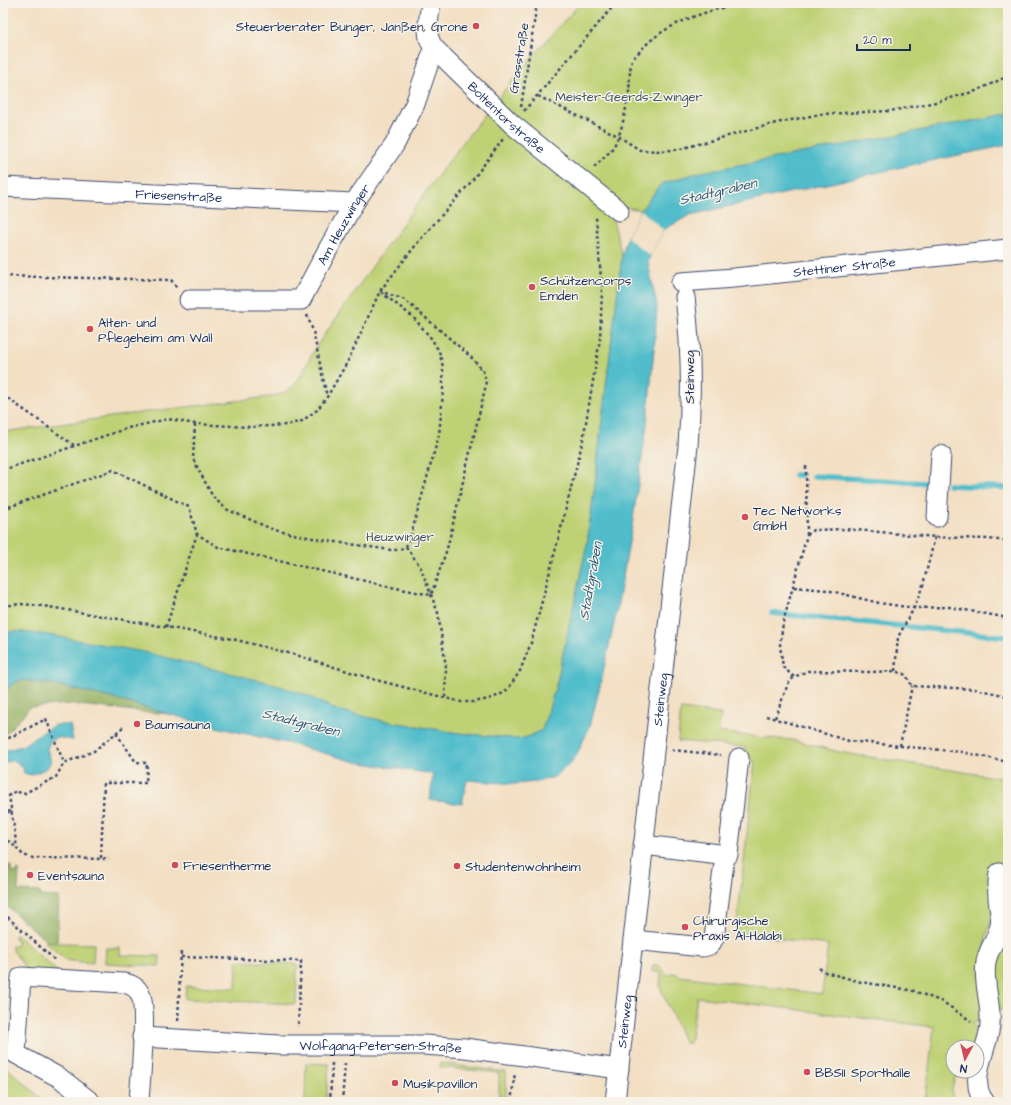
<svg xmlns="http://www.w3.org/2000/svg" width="1011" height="1105" font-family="'Architects Daughter',sans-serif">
<rect width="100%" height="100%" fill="#f7f3e8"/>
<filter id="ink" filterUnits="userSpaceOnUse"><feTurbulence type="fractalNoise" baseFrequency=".025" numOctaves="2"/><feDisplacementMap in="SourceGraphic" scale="8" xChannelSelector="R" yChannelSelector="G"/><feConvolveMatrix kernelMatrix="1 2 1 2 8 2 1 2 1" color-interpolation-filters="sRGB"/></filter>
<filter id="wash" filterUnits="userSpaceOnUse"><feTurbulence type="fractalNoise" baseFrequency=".012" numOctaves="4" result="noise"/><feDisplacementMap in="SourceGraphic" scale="16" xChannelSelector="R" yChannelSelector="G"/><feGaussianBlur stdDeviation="0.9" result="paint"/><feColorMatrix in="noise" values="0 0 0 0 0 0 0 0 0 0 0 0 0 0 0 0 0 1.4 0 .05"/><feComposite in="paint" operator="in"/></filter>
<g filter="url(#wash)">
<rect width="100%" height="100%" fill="#f3dfc3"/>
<g fill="#bfd174" stroke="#6d8069">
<path d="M581,3H1008V114L697,173L661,184L641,210L609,204L622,256L601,428L595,485L587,544L556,686L543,730L528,737L519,739L458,733L380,720L336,710L304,694L3,633V432L161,410L269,397C277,395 284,394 291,388C300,381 309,358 316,347C324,335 332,324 340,313C415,205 491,98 581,3Z"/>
<polygon points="681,709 721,714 719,732 757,737 792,740 844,753 1008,779 1008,886 1002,885 986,938 982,1023 972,1022 980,1035 976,1047 953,1047 953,1071 968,1071 967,1076 955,1077 952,1089 953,1102 925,1102 934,1027 697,997 690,1043 685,1043 660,987 661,973 652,971 653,965 659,965 667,975 672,973 678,974 679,976 822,994 828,945 736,933 755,761 744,759 745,747 678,741"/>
<polygon points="1008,902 1008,1010 995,1008 993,965 1006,918"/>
<polygon points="16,934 58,972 28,972 12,949 12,946 16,946 18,940 14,939"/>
<polygon points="46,941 57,943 61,943 94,944 93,963 71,961 66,960 45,942"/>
<polygon points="106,948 120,948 120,955 160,956 159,966 105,963"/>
<polygon points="237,961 297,964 296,1004 185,999 186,986 236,988"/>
<polygon points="306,1063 329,1064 326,1102 305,1102"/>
<polygon points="440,1063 506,1072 506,1098 499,1098 499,1073 440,1067"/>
<polygon points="3,1067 6,1067 45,1102 3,1102"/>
</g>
<g fill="#97b366" stroke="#597162">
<polygon points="23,680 52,684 108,697 170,714 144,712 71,704 30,707 3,737 3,694 13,683"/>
<polygon points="3,864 11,866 11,871 14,873 19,870 18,891 40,892 40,896 59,897 57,943 48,942 3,903"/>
</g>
<g fill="#51bdcb" stroke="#367694">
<polygon points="1008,114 1008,145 915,164 690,215 663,230 651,253 648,263 657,306 655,339 647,423 632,526 616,614 600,686 590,726 577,754 569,765 554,777 536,782 515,784 467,780 462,804 430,800 433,774 356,762 291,744 212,726 108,697 52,684 23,680 13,683 3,694 3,633 14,631 49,635 144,652 266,682 304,694 336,710 380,720 458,733 519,739 528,737 542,730 556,686 587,544 595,485 601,428 622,256 627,237 641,210 661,184 697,173"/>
<polygon points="54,725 70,725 73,740 57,737 50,741 47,749 51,761 47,768 31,775 24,773 23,768 14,760 3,763 3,751 22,746"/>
</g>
<polygon fill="#f3dfc3" points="641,210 663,230 650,256 627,237"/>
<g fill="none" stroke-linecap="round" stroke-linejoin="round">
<g stroke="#51bdcb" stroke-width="5.5">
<polyline points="795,475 801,475"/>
<polyline points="814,476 926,483"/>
<polyline points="949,485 1008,488"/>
<polyline points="772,613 1008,637"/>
</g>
</g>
</g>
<g filter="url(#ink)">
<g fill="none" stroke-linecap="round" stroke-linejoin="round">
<defs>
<g id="minor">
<path id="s1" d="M431,3C429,18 424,36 434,48L513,125L619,211"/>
<path id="s2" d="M3,187L354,203"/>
<path id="s3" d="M681,282L734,278L1008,249"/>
<path id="s4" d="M189,300H301L327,251L354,203L395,144L415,104L434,48"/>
<polyline points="937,517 941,455"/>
<polyline points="643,845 728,855 739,758"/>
<polyline points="633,940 703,947 710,945 714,938 724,863"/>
<path id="s5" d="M142,1037L280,1045H424L465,1048L619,1069"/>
<path d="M91,1102L60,1078L16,1054L21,977L123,983C130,984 137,987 140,994C148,1008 140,1082 139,1102"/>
<path id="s6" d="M615,1102L688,446C692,397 691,346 685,297"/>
<path d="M985,1102C968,1083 985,1053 989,1032C994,1008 982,985 986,962C988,949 998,938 1000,925C1002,916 998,907 998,897C997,889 998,881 999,873"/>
</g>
</defs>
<use href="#minor" stroke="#3b496d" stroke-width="21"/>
<g stroke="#3b496d" stroke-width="2.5" stroke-dasharray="3 3" stroke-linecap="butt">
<polyline points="538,96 618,136 640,150 661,151 680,149 776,123 821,114 890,111 936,102 976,91 1008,76"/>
<polyline points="521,107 537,3"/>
<polyline points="524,111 616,3"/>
<path d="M594,167C600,162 606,156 611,150C622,136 626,108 629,91C630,83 629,69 632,61C634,57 639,52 642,49C666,22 709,10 744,3"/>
<polyline points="3,276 171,280 177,288"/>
<polyline points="307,315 313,331 327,397"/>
<polyline points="3,395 75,446"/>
<path d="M195,424L193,459L213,497L226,509L274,530L322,540L391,550C399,550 405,549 409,542L439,435L443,393V367L439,351L431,338L413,317L382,293"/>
<polyline points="806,466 807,535"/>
<polyline points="3,470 128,428 168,419 195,424 250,427 287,425 302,421 317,410 327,397 348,361 380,291 419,241 471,182 503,139"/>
<polyline points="3,509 113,470 189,507 197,534 218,547 391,587 431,595 447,549 485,389 486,380 483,371 470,356 405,300 380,291"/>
<polyline points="406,547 420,566 438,613 446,667 445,698"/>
<polyline points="794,587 827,590 879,603 914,608 949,607 1008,618"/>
<polyline points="3,606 20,604 43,606 166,627 237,640 296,655 376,680 461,702 474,702 489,699 500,695 508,689 520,671 531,643 556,548 583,440 600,339 602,292 596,217 598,216"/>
<polyline points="166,627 197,534"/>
<polyline points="895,671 898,637 914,608 923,585 935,537"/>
<polyline points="794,677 783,667 780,645 783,623 807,535 813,530 845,529 935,537 988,539 1008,541"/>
<polyline points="766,716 849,741 962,752 1008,762"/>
<polyline points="775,718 788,684 794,677 808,671 872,672 895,671 906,675 912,686 975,689 1008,696"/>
<polyline points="116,733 123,727"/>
<polyline points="3,741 46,719 64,763"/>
<polyline points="900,746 912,686"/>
<polyline points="672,750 721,755"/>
<polyline points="3,816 11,810"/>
<polyline points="3,837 17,848"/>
<polyline points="101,858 104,783 146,783 147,763 136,762 116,733 94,751 64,763 56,777 23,794 16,791 9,795 17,848 23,855 33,858 109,859"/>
<polyline points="3,913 56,961"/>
<polyline points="181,957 301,961 298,1027"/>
<polyline points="819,968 825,972 861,982 914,991 943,1002 971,1021"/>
<polyline points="178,1021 181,949"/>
<polyline points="330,1102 332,1063"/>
<polyline points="342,1102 345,1063"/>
<polyline points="342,1102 371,1102"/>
<polyline points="511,1102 515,1073"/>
</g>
<use href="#minor" stroke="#fff" stroke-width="19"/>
</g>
</g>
<g fill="#d1495b" stroke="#f7f3e8" stroke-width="1.5">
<circle cx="476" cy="26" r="4"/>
<circle cx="532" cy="287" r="4"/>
<circle cx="90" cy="329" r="4"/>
<circle cx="745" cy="517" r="4"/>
<circle cx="137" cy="724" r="4"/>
<circle cx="175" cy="865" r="4"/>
<circle cx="457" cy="866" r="4"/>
<circle cx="30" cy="875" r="4"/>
<circle cx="685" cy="927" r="4"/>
<circle cx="807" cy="1072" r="4"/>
<circle cx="395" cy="1083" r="4"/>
</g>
<g text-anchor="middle" stroke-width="3" stroke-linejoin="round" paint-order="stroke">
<g font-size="13" fill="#1b2f5e" stroke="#f7f3e8" text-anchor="start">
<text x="468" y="31" text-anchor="end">Steuerberater Bunger, Janßen, Grone</text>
<text x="540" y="285">Schützencorps<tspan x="540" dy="15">Emden</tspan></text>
<text x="98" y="327">Alten- und<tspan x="98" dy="15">Pflegeheim am Wall</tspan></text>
<text x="753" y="515">Tec Networks<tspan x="753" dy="15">GmbH</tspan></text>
<text x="145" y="729">Baumsauna</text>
<text x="183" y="870">Friesentherme</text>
<text x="465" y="871">Studentenwohnheim</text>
<text x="38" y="880">Eventsauna</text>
<text x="693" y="925">Chirurgische<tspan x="693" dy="15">Praxis Al-Halabi</tspan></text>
<text x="815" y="1077">BBSII Sporthalle</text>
<text x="403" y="1088">Musikpavillon</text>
</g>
<g font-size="13" fill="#1b2f5e" stroke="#f7f3e8">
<text transform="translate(518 58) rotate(-81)" y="5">Grasstraße</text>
<text dy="5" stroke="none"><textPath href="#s1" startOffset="147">Boltentorstraße</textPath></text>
<text dy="5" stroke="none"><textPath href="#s2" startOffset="176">Friesenstraße</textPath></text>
<text dy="5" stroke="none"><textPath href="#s4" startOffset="199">Am Heuzwinger</textPath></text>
<text dy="5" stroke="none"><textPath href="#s3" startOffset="164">Stettiner Straße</textPath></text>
<text transform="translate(689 377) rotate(-90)" y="5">Steinweg</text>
<text dy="5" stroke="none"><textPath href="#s6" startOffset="405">Steinweg</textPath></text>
<text dy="5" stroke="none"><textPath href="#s6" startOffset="81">Steinweg</textPath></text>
<text dy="5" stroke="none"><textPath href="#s5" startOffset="239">Wolfgang-Petersen-Straße</textPath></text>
</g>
<g font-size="13" fill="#445864" stroke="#f7f3e8">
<text x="629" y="101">Meister-Geerds-Zwinger</text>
<text x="400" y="541">Heuzwinger</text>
</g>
<g font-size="14" font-style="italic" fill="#2b5a7f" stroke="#f7f3e8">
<text transform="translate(718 191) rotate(-13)" y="5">Stadtgraben</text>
<text transform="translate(590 581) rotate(-80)" y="5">Stadtgraben</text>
<text transform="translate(301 722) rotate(14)" y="5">Stadtgraben</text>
</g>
</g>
<rect width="1011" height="1105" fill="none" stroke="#f7f3e8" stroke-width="16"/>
<g transform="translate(965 1059) rotate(188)"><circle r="19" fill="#f7f3e8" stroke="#9fa5b1"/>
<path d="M0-3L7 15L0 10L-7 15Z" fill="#d1495b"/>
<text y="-6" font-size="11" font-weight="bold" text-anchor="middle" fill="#1b2f5e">N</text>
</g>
<path d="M857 44v6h53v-6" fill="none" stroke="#1b2f5e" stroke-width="2"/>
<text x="863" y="44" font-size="12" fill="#1b2f5e" stroke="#f7f3e8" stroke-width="3" paint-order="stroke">20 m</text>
</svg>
